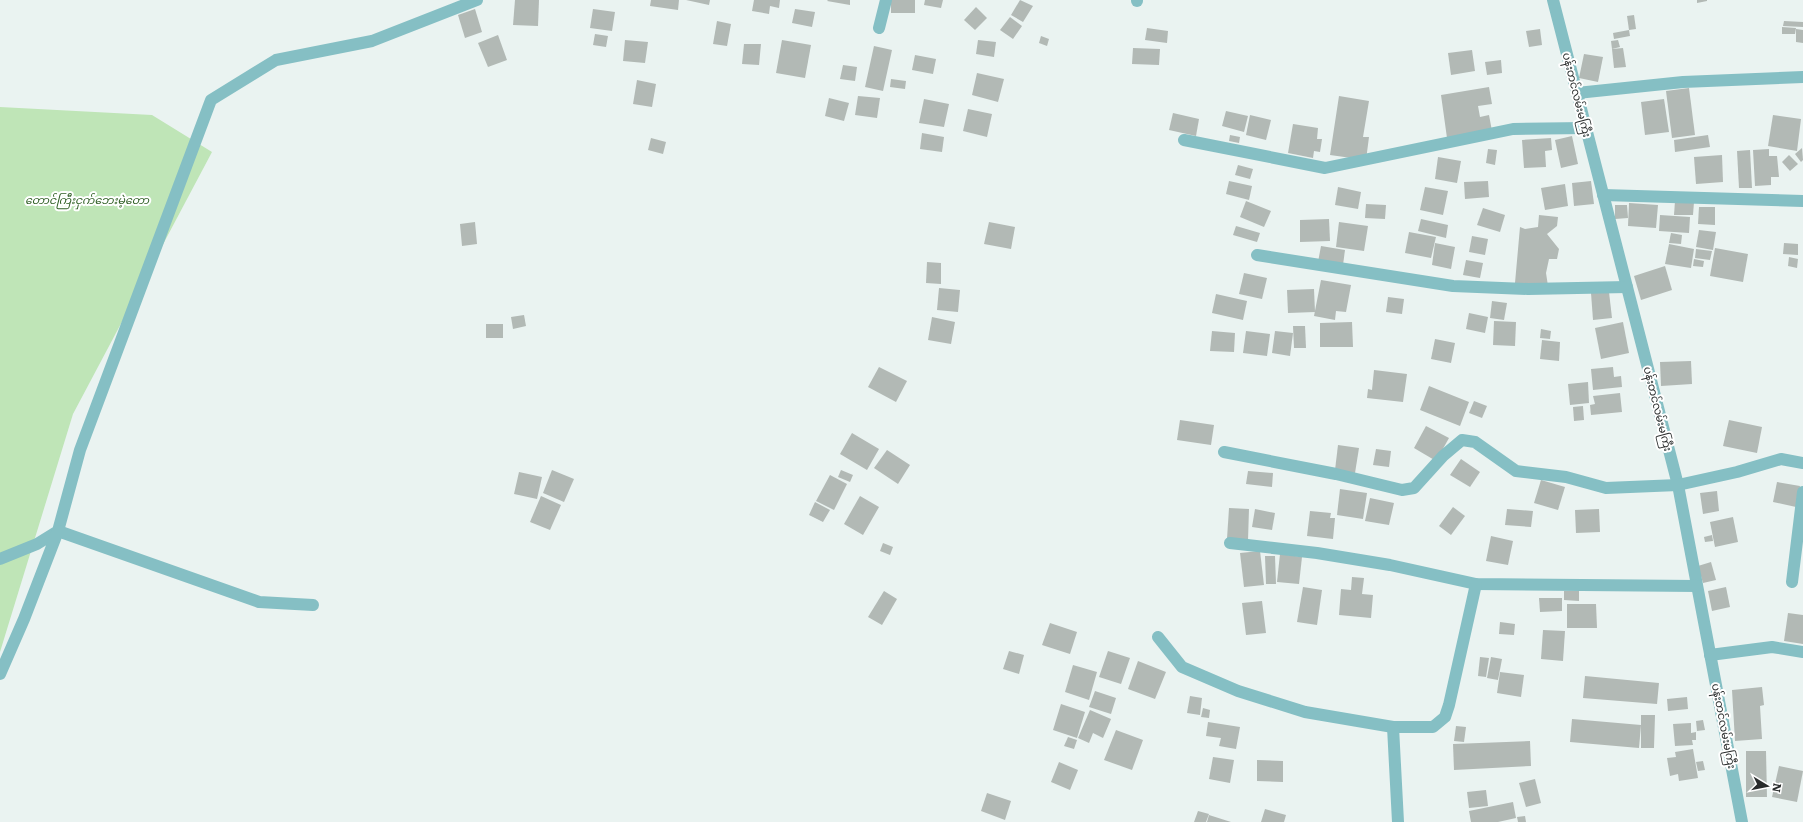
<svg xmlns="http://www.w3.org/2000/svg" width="1803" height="822" font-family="Literata,'Noto Sans Myanmar',serif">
<rect width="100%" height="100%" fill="#eaf3f1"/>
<polygon fill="#bfe5b7" points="0,107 152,115 212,152 73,414 0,652"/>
<g fill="#b2b9b5">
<polygon points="515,0 539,0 538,26 513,25"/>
<polygon points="651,0 679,0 678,10 650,6"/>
<polygon points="686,0 710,0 709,5"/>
<polygon points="754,0 780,0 779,8 770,6 769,14 752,11"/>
<polygon points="828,0 850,0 850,5 827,1"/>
<rect x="891" y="0" width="24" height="13"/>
<polygon points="925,0 943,0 941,8 924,5"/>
<polygon points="1020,0 1033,6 1023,22 1011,15"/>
<polygon points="1697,0 1707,0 1707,1 1697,3"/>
<polygon points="976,7 987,18 975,30 964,20"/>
<polygon points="475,9 482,32 465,38 458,15"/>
<polygon points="593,9 615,12 612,31 590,28"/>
<polygon points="795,9 815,12 812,27 792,23"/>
<polygon points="1634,15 1636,29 1629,30 1627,16"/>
<polygon points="1010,17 1022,26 1013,39 1000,30"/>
<polygon points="717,21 731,24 727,46 713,44"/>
<polygon points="1784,21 1803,22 1803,27 1783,26"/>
<polygon points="1782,27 1796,28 1795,34 1782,34"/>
<polygon points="1147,28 1168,31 1167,43 1145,40"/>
<polygon points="1540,29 1542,45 1529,47 1526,31"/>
<polygon points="1796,29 1803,30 1803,43 1796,42"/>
<polygon points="1629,30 1630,36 1614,39 1613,33"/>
<polygon points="595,34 608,36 606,47 593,45"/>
<polygon points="498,35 507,60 488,67 478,43"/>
<polygon points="1041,36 1049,39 1047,46 1039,43"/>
<polygon points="625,40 648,42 645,63 623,61"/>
<polygon points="782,40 811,45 805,78 776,73"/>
<polygon points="978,40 996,42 994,57 976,54"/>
<polygon points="1618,40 1620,47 1612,49 1611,41"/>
<polygon points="744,44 761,44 759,65 742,64"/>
<polygon points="874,46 892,50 883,91 865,87"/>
<polygon points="1133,48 1160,49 1159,65 1132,64"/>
<polygon points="1623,48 1626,67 1614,68 1612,49"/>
<polygon points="1472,50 1475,71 1451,75 1448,53"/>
<polygon points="1584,54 1603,57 1598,82 1579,78"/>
<polygon points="915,55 936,59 933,74 912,70"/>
<polygon points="1501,60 1502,73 1487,75 1485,62"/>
<polygon points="843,65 857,67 855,81 840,79"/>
<polygon points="977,73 1004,79 998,102 972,95"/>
<polygon points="891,79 906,81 905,89 890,87"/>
<polygon points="637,80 656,84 652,107 633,104"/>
<polygon points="1489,87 1492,104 1478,106 1480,117 1489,115 1492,131 1447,138 1441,95"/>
<polygon points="1689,88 1695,135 1672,138 1666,91"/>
<polygon points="858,96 880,98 877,118 855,115"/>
<polygon points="1339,96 1369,101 1363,137 1369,137 1366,160 1330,155"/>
<polygon points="829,98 849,103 844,121 825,116"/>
<polygon points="924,99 949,104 944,127 919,123"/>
<polygon points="1664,99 1669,132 1645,135 1641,102"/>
<polygon points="968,109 992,114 987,137 963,131"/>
<polygon points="1226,111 1248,116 1244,132 1222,126"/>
<polygon points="1173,113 1199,119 1196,136 1169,130"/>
<polygon points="1250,115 1271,120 1266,140 1246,135"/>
<polygon points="1773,115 1801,119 1797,151 1768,146"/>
<polygon points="1293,124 1318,128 1317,139 1322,139 1320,152 1314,151 1313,158 1288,153"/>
<polygon points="922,133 944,137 942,152 920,149"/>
<polygon points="1230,135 1240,137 1239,143 1229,141"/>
<polygon points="1708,135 1710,147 1675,152 1674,140"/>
<polygon points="1572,136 1578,164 1561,168 1555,140"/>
<polygon points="651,138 666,142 663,154 648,150"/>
<polygon points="1551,138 1552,150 1545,151 1546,167 1524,168 1522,140"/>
<polygon points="1802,148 1803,160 1801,162 1795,154"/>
<polygon points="1488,149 1497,150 1495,165 1486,163"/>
<polygon points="1769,149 1769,156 1777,156 1779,177 1771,177 1771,185 1755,186 1753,150"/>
<polygon points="1750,150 1752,188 1739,188 1737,151"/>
<polygon points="1722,155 1723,182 1696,184 1694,157"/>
<polygon points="1789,155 1798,164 1790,171 1782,162"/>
<polygon points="1438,157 1461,161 1457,183 1435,179"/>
<polygon points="1238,165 1253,169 1250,179 1235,175"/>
<polygon points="1229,181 1252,186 1249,200 1226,194"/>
<polygon points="1488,181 1489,197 1465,199 1464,182"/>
<polygon points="1591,181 1594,204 1574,206 1572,183"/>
<polygon points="1565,184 1568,206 1545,210 1541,188"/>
<polygon points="1338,187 1361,192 1358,209 1335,205"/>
<polygon points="1425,187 1448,191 1443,215 1420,210"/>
<polygon points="1246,201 1271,211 1264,227 1240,217"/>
<polygon points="1675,201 1694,202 1693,215 1674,215"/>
<polygon points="1629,203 1658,205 1656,228 1628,226"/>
<polygon points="1366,204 1386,205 1385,219 1365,218"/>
<polygon points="1615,205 1627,205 1628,218 1615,219"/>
<polygon points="1699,207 1715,207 1715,225 1698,224"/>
<polygon points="1483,208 1505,215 1500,232 1477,225"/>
<polygon points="1539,215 1558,217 1557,226 1547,234 1559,249 1557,259 1549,259 1546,273 1548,286 1515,283 1520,227 1525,229 1538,227"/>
<polygon points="1660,215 1690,217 1689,233 1659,231"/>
<polygon points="1329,219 1330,241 1300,242 1300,220"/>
<polygon points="1421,219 1448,225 1446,238 1418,231"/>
<polygon points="475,222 477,244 462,246 460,224"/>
<polygon points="989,222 1015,227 1011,249 984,244"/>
<polygon points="1339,222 1368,226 1364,251 1336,247"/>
<polygon points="1236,226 1260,233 1257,242 1233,235"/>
<polygon points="1699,230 1716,232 1713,250 1696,247"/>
<polygon points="1409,232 1436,237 1431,258 1405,253"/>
<polygon points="1671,233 1682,235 1681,244 1669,243"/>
<polygon points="1472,236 1488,239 1485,255 1469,252"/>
<polygon points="1435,243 1455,247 1451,269 1432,265"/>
<polygon points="1784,243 1798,244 1798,255 1783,254"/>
<polygon points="1669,244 1694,249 1691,268 1665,264"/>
<polygon points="1321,246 1345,250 1343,265 1318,262"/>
<polygon points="1715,248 1748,254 1743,282 1710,276"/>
<polygon points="1696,249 1712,251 1710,260 1695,258"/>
<polygon points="1789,257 1798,259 1797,268 1788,266"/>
<polygon points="1694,259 1704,261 1703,267 1693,266"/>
<polygon points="1466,260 1483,263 1480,278 1463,275"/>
<polygon points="927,262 941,263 941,284 926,283"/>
<polygon points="1665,266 1672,290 1641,300 1634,276"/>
<polygon points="1244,273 1267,278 1262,299 1239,294"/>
<polygon points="1321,280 1351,285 1346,312 1336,311 1335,320 1314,316"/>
<polygon points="939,288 960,290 958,312 937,310"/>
<polygon points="1314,289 1315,312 1288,313 1287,290"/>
<polygon points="1609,292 1612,318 1593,320 1591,293"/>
<polygon points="1216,294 1247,301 1243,320 1212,313"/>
<polygon points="1388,297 1404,299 1402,314 1386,312"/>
<polygon points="1492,301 1507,303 1504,320 1490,318"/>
<polygon points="1469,313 1488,317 1485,333 1466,329"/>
<polygon points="524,315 526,326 513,329 511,317"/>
<polygon points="932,317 955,322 951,344 928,340"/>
<polygon points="1494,321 1516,322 1515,346 1493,345"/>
<polygon points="1352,322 1353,347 1320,347 1320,323"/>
<polygon points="1623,322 1629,353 1601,359 1595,328"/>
<rect x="486" y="324" width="17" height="14"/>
<polygon points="1293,326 1305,326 1306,348 1294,348"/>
<polygon points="1541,329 1551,331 1550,339 1540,338"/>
<polygon points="1212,331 1235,333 1234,352 1210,351"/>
<polygon points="1246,331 1270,334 1267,356 1243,353"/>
<polygon points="1275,331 1293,333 1290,356 1272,353"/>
<polygon points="1435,339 1455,343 1451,363 1431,359"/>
<polygon points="1542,340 1560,342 1559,361 1540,359"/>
<polygon points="1691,361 1692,384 1661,386 1660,362"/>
<polygon points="879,367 907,381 896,402 868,387"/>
<polygon points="1613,367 1614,377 1621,376 1622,387 1593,390 1591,369"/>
<polygon points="1374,370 1407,374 1403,402 1367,398 1368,389 1372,390"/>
<polygon points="1588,382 1589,403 1570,405 1568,384"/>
<polygon points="1429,386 1469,402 1460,426 1420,410"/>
<polygon points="1620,393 1622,412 1591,415 1590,405 1595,404 1593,396"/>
<polygon points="1474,401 1487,406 1482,418 1469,413"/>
<polygon points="1583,406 1584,420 1574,421 1573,407"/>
<polygon points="1180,420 1214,425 1211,445 1177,440"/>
<polygon points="1729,420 1762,427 1757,453 1723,446"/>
<polygon points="1426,426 1449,438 1436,461 1414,448"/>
<polygon points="852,433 879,449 867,470 840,454"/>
<polygon points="1338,445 1359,448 1355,473 1335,470"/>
<polygon points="1376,449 1391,451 1389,467 1373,465"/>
<polygon points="887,450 910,465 898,484 874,468"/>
<polygon points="1461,459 1480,472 1470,487 1450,475"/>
<polygon points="552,470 574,479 564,502 543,493"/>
<polygon points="841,470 853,475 850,482 838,477"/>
<polygon points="1248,471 1273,473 1272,487 1246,484"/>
<polygon points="519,472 542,477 537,499 514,494"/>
<polygon points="830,475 847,484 834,510 816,501"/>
<polygon points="1541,480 1565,487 1558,510 1534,503"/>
<polygon points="1777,482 1800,486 1796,507 1773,502"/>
<polygon points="1340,489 1367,493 1363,519 1337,515"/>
<polygon points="1717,491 1719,511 1703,514 1700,493"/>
<polygon points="541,496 561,505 550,530 530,522"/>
<polygon points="860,496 879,507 863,535 844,524"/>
<polygon points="1370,498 1394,503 1389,525 1365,521"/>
<polygon points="815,502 830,510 823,522 809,515"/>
<polygon points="1453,507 1465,516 1451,535 1439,526"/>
<polygon points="1229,508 1249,509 1248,540 1227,539"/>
<polygon points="1255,509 1275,513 1272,530 1252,527"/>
<polygon points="1507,509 1533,511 1531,527 1505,525"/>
<polygon points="1599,509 1600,532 1576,533 1575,510"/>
<polygon points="1310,511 1331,513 1330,518 1335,518 1333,539 1307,536"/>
<polygon points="1733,517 1738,542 1715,547 1710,522"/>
<polygon points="1712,535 1713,541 1705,542 1704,537"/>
<polygon points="1491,536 1513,541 1508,565 1486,561"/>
<polygon points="883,543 893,547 890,555 880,551"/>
<polygon points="1260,551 1264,585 1244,587 1240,553"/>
<polygon points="1280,554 1302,557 1299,584 1277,582"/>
<polygon points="1265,556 1275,556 1276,584 1266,584"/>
<polygon points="1711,562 1716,580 1703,583 1698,566"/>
<polygon points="1352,577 1364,578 1362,594 1373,595 1371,618 1339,615 1341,589 1351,590"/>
<polygon points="1303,587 1322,590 1317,625 1297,622"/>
<polygon points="1726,587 1730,607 1712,611 1708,591"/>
<polygon points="884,591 897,599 882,625 868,617"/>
<polygon points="1564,591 1579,591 1579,601 1564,600"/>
<polygon points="1539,598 1562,598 1562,611 1540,612"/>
<polygon points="1262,601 1266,633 1246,635 1242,603"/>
<polygon points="1567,604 1596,604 1597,628 1567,628"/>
<polygon points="1788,613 1803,615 1803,644 1784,641"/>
<polygon points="1500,622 1515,624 1514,635 1499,634"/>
<polygon points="1050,623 1077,632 1070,654 1042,645"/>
<polygon points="1543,630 1565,631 1563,661 1541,659"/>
<polygon points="1009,651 1024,655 1019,674 1003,669"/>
<polygon points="1108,651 1130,658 1121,684 1099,677"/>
<polygon points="1480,657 1489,658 1486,677 1478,676"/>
<polygon points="1491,657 1502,659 1498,680 1487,678"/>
<polygon points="1138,661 1166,672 1155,699 1128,689"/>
<polygon points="1073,665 1097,672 1089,700 1065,692"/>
<polygon points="1500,672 1524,675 1521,697 1497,693"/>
<polygon points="1585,676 1659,683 1657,704 1583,698"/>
<polygon points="1762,687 1764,705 1760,706 1762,739 1735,741 1732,690"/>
<polygon points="1095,691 1116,698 1111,714 1089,707"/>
<polygon points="1190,696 1202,698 1200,715 1187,713"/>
<polygon points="1687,697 1688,709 1668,711 1667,699"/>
<polygon points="1061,704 1085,712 1077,738 1053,730"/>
<polygon points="1203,708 1210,710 1209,718 1201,717"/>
<polygon points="1090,710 1111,719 1103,738 1093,733 1089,743 1078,738"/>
<polygon points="1641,715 1655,715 1654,748 1641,748"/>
<polygon points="1572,719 1641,725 1639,748 1570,742"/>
<polygon points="1703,720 1705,730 1697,731 1696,721"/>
<polygon points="1208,722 1240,727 1236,749 1219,746 1221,738 1206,736"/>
<polygon points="1691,723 1691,733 1696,732 1696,740 1692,740 1693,745 1675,746 1673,724"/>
<polygon points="1456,726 1466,727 1464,742 1454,741"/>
<polygon points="1116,730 1143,740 1132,770 1104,760"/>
<polygon points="1068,737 1077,740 1074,749 1064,746"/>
<polygon points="1530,741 1531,766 1454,770 1453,744"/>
<polygon points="1693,749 1698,778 1679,781 1678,774 1670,776 1667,758 1676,757 1675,752"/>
<polygon points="1746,751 1766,751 1767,797 1746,797"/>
<polygon points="1213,757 1234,760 1230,783 1209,779"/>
<polygon points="1257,760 1283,761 1283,782 1257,781"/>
<polygon points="1703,761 1705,770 1698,771 1696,762"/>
<polygon points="1059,762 1078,770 1070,790 1051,782"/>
<polygon points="1779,766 1803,771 1797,802 1772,797"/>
<polygon points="1535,779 1541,803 1526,807 1519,783"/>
<polygon points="1486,790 1488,806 1469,808 1467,792"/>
<polygon points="987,793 1011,801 1005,820 981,811"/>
<polygon points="1513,802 1516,818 1498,822 1471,822 1469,811"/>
<polygon points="1265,809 1286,815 1284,822 1261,822"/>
<polygon points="1198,811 1209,814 1206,822 1194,822"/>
<polygon points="1209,815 1231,822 1207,822"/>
<polygon points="1525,816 1526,822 1518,822 1517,817"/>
</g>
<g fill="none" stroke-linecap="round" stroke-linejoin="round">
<g stroke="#85bfc4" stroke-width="12">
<polyline points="1553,0 1678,485 1742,822"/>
<polyline points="1137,1 1137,0"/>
<polyline points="879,28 886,0"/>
<polyline points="1577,93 1683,82 1803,77"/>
<polyline points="1184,140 1325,168 1513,129 1586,128"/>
<polyline points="1603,195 1803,201"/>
<polyline points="1257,255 1453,286 1528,289 1627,287"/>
<polyline points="1224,452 1336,474 1402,490 1414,488 1443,456 1462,440 1475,442 1516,471 1566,477 1606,488 1678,485 1737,472 1781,459 1803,463"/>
<polyline points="1230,543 1317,553 1390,565 1476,584 1697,586"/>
<polyline points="0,559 37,544 58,531 80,450 211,100 276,60 372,41 477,0"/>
<polyline points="1792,582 1803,492"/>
<polyline points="1158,637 1182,667 1238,691 1305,712 1393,727 1433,727 1445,717 1449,705 1476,584"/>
<polyline points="1710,655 1772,647 1803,652"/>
<polyline points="0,674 24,619 58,531 259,602 313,605"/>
<polyline points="1393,727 1398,822"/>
</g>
</g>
<g text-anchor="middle" stroke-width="4" stroke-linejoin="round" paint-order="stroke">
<g font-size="11" fill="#282b2b" stroke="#fff">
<text transform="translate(1577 95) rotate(76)" y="4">ပန်းတင်လမ်းမကြီး</text>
<text transform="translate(1658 409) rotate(76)" y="4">ပန်းတင်လမ်းမကြီး</text>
<text transform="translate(1724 726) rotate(79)" y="4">ပန်းတင်လမ်းမကြီး</text>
</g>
<g font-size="11" font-style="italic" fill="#2e5e23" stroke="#fff">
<text x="87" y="204">တောင်ကြီးငှက်ဘေးမဲ့တော</text>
</g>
</g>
<g transform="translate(1767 786) rotate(100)" stroke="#ffffff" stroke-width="3" paint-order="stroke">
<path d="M0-3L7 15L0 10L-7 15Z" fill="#282b2b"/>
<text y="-6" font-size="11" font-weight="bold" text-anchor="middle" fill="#282b2b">N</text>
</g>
</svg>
